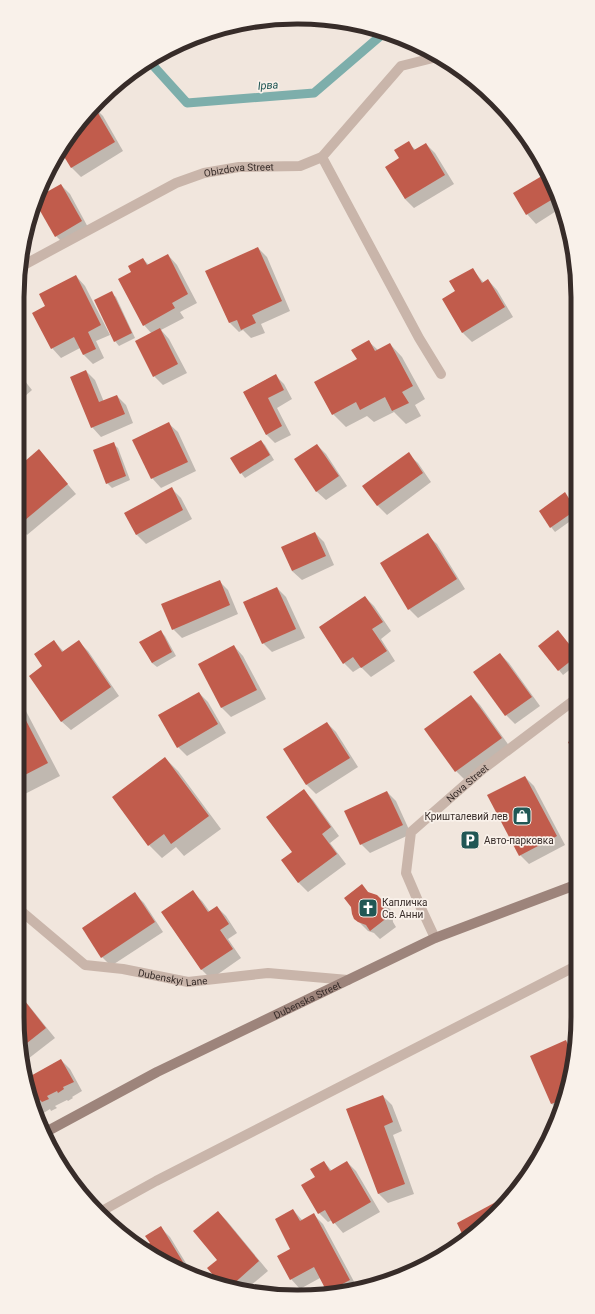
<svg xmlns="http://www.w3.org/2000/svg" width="595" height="1314" font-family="Roboto,sans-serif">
<rect width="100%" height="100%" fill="#f1e6dd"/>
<g fill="#0003">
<polygon points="94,107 103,116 123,151 81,177 72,168 60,149 64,142"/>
<polygon points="408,143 416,150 426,144 435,153 454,184 414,208 405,199 387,167 400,159"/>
<polygon points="61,185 70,194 90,231 65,245 56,236 35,200"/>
<polygon points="557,190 561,208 536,224 527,214 514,193"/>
<polygon points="258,248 267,257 290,311 261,324 265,333 251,338 243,330 239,332 230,323 207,271"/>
<polygon points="168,255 177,265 197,303 180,312 184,318 161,330 169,339 187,373 163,385 154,376 152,334 144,325 132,272 143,259 149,265"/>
<polygon points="472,269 484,283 488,280 497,290 513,317 472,342 463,333 443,299 456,291"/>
<polygon points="76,276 85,286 110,335 96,341 104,358 93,364 84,355 80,348 61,358 52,348 46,307"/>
<polygon points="111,293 116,297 135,338 119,346 115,341"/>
<polygon points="369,342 378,350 390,344 402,357 425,399 415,405 421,416 406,424 394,412 374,422 367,416 346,427 333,414 316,382 358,360"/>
<polygon points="17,371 32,390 17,403"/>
<polygon points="86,371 95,380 104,402 117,396 126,405 133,423 101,437 92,427"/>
<polygon points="275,375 284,384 292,399 277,408 291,435 275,443 266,434 244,392"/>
<polygon points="168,423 178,432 196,471 161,488 152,478"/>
<polygon points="261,441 265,445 274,460 245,478 241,473"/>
<polygon points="113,444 118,448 130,480 112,488 107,483"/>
<polygon points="317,445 326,454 347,486 326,500 316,491"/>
<polygon points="39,451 76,494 27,535 17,524 17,469"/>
<polygon points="408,454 418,463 431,482 387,515 378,506 363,486"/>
<polygon points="172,489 181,498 192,519 146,544 136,534"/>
<polygon points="565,494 576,508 576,517 555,532 551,527"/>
<polygon points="315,533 324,542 334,565 302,580 292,571"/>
<polygon points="427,535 437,544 465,589 418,618 409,609 381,564"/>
<polygon points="219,581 228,590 238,614 182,638 173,629"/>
<polygon points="277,588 286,597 305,638 272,652 263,643"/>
<polygon points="365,597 374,606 391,631 381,639 395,661 371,677 361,667 353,672 344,663"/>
<polygon points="160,631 165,636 176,656 157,667 152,663 141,643"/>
<polygon points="54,641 64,652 79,642 88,651 119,696 71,730 61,721 44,667"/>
<polygon points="234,646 243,656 266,699 231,717 222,708 200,664"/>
<polygon points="539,646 577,654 577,664 563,675"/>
<polygon points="500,654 509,663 540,706 515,724 506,715"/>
<polygon points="199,693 208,702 226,733 187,756 178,747"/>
<polygon points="17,694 60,776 17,798"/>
<polygon points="471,696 480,705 510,747 465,780 456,771"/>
<polygon points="327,723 336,732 358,767 316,794 306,784"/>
<polygon points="165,758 178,771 221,829 184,856 176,847 162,858 149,845"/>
<polygon points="525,777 534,786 565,845 529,864 520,855"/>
<polygon points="304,791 313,800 339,836 330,843 346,864 308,892 299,883 282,860 293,852"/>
<polygon points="387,792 396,801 411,834 370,853 361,844"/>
<polygon points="362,886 370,894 377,896 390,909 392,913 393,922 396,927 380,939 374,933 368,931 355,918"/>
<polygon points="193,892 202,901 210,912 217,907 226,916 237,933 228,939 241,958 211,979 202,970 162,912"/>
<polygon points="135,894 144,903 163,932 111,966 102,957"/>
<polygon points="17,991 55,1038 24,1062 17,1016"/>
<polygon points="565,1042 575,1051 573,1071 560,1112 552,1104 531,1057"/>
<polygon points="61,1060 70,1069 82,1091 72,1097 73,1098 68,1101 67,1100 55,1106 57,1108 51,1111 50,1109 42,1114 31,1102 27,1079"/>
<polygon points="383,1096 392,1105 402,1131 393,1135 414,1194 388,1203 379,1194 348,1109"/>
<polygon points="324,1162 332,1171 347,1162 356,1171 380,1212 343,1233 332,1220 328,1222 319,1213 316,1177"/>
<polygon points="293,1210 303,1221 314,1215 323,1224 358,1289 352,1292 330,1294 320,1278 300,1289 291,1279"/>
<polygon points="218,1212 227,1221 268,1271 243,1292 222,1284 218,1261"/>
<polygon points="161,1228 170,1237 192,1273 157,1260 143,1248 151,1244"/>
</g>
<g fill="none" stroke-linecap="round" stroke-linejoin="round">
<polyline stroke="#7daeab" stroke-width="9" points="149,61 187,103 314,93 385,32"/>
</g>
<g fill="#c15c4c">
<polygon points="94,106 115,142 71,168 60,150 64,142"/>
<polygon points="409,141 414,150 426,143 445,175 405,199 385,167 399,158 394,150"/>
<polygon points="547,173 557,190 558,196 526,215 513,193"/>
<polygon points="61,184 82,221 55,237 35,202 36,198"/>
<polygon points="258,247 282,301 252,315 256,323 241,330 237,320 229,323 205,271"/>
<polygon points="168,254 188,294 172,303 175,308 143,326 118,279 131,272 128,266 143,258 147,265"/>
<polygon points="473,268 482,283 488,279 505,307 462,333 442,299 455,291 449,281"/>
<polygon points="76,275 101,325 88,332 96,349 83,355 74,337 51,349 32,313 45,306 39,294"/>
<polygon points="112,291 132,333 114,342 94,300"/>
<polygon points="160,328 178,364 153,377 135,341"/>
<polygon points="369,340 375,351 390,343 413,386 402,392 409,403 392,411 385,397 360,410 356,402 332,415 314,382 357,359 351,350"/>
<polygon points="86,370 99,402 117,395 125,414 91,428 70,377"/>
<polygon points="17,372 24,380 17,386"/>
<polygon points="276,374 284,390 268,398 282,426 266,435 243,392"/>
<polygon points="169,422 188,462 151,479 132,440"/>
<polygon points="261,440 270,455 240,474 230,458"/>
<polygon points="114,442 126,476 106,484 93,450"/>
<polygon points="317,444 339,476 316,492 294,459"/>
<polygon points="39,449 68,484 18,526 17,468"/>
<polygon points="409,452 423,473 377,506 362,486"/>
<polygon points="172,487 183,510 136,535 124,513"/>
<polygon points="565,492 576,510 550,528 539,511"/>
<polygon points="315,532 326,556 292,571 281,547"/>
<polygon points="428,533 457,579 408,610 380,563"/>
<polygon points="220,580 230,605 172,630 161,604"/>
<polygon points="277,587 296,629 262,644 243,602"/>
<polygon points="365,596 383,622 372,629 387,651 361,668 353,657 343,664 319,627"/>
<polygon points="577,605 577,621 569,610"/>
<polygon points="161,630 172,652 152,663 139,642"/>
<polygon points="558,630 577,654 577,656 558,671 538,646"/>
<polygon points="54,640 62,652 79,640 111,687 61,722 29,676 42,666 34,654"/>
<polygon points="234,645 257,690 221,708 198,664"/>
<polygon points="500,653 532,697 505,716 473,672"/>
<polygon points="199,692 218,724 177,748 158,715"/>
<polygon points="471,695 502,738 455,772 424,729"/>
<polygon points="17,703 48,763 17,779"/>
<polygon points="327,722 350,758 306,785 283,749"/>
<polygon points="577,737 577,759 568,742"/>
<polygon points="165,757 209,816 171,844 164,834 148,846 112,797"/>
<polygon points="525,776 557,836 519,856 487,795"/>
<polygon points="304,789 331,827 322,834 337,854 298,883 281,860 292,852 266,817"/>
<polygon points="387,791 403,825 360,845 344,811"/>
<polygon points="362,884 368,892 377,895 381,899 383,903 384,912 388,917 370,931 366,925 358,922 354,919 352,914 351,907 344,898"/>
<polygon points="193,890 208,912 217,906 229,924 220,930 233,949 201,970 161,912"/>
<polygon points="135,892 155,922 101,958 82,928"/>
<polygon points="17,991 46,1028 22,1047 17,1016"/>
<polygon points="566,1040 574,1059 573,1071 564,1099 551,1104 530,1056"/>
<polygon points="61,1059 74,1082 63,1087 64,1089 58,1093 57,1091 47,1096 49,1099 42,1102 40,1100 32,1105 27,1078"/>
<polygon points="383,1095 393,1122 384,1126 405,1184 378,1194 346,1109"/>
<polygon points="324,1161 330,1171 347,1161 371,1202 333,1224 325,1210 318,1214 301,1185 315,1177 310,1169"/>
<polygon points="507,1196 508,1202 464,1238 457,1223"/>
<polygon points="293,1209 300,1221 314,1213 350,1280 327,1292 314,1267 290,1280 277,1256 290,1249 275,1219"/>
<polygon points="218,1211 259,1261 230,1287 220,1283 207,1268 217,1260 193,1231"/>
<polygon points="161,1226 186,1267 183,1269 157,1260 143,1247 150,1243 145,1236"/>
</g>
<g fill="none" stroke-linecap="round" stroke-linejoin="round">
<polyline stroke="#c9b5aa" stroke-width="10" points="322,157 419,338 441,374"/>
<g stroke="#c9b5aa" stroke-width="10">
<path id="s1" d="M20,267L176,183L204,173L239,167L300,166L322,157L401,66L437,57"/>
<path id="s2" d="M17,909L21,911L85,965L123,969L188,982L268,973L348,980"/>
<path id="s3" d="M435,938L421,908L406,873L411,832L483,769L577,698"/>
<polyline points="100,1212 156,1181 578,965"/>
</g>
<path stroke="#9d847b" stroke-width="10" id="s4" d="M44,1133L157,1072L435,938L578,884"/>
</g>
<defs>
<symbol id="shop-square" viewBox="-11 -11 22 22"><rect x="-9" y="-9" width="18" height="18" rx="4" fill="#205755" stroke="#f9f1ea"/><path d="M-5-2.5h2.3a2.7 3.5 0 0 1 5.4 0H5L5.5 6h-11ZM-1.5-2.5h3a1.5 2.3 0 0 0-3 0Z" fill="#fff"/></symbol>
<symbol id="parking-square" viewBox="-11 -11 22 22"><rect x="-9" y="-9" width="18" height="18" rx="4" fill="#205755" stroke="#f9f1ea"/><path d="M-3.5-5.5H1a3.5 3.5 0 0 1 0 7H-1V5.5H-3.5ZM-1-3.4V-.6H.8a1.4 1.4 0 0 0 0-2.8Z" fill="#fff"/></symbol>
<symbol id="church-square" viewBox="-11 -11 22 22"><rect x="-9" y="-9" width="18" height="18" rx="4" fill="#205755" stroke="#f9f1ea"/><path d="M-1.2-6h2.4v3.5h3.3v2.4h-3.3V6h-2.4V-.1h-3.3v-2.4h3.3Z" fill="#fff"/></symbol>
</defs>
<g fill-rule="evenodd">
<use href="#shop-square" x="511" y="805" width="22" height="22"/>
<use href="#parking-square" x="459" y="829" width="22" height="22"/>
<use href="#church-square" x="357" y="897" width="22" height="22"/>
</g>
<g text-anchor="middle" stroke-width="3.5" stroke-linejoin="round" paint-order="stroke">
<g font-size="10" fill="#372c29" stroke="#f9f1ea">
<text dy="4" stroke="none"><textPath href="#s1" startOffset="242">Obizdova Street</textPath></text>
<text dy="4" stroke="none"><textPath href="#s3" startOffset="187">Nova Street</textPath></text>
<text dy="4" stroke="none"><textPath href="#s2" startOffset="177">Dubenskyi Lane</textPath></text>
<text dy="4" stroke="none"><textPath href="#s4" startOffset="295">Dubenska Street</textPath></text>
</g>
<g font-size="10" fill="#372c29" stroke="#f9f1ea" text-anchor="start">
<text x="508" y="820" text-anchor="end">Кришталевий лев</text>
<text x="484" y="844">Авто-парковка</text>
<text x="382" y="906">Капличка<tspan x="382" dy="12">Св. Анни</tspan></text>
</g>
<g font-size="11" font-style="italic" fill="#205755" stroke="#f9f1ea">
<text transform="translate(268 85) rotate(-4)" y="4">Ірва</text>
</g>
</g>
<path d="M0 0H595V1314H0ZM297 24H298A273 273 0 0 1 571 297V1017A273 273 0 0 1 298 1290H297A273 273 0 0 1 24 1017V297A273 273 0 0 1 297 24Z" fill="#f9f1ea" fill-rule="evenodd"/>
<path fill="none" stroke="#372c29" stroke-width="5" d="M297 24H298A273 273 0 0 1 571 297V1017A273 273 0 0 1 298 1290H297A273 273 0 0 1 24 1017V297A273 273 0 0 1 297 24Z"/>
</svg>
